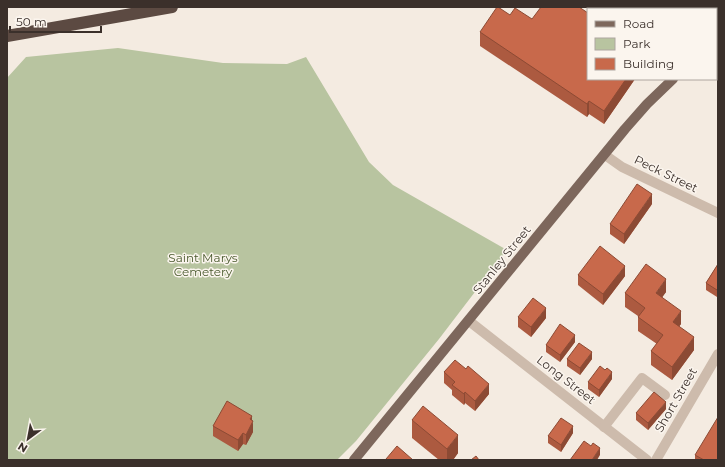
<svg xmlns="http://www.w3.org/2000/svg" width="725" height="467" font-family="Montserrat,sans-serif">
<rect width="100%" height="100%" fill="#f4ebe1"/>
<polygon fill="#b8c4a0" points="118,48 223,63 287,64 306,57 369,162 393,185 507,250 439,339 356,441 337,460 7,460 7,78 26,57"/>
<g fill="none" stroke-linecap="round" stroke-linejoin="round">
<g stroke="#cdbbac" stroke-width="10">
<polyline points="605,155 622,167 718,213"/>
<polyline points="469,321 647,460"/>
<polyline points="604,427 642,378 665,395"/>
<polyline points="656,460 718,354"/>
</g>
<g stroke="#7d675c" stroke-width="10">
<polyline points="716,43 718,41"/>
<polyline points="354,460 625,129 647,104 673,79"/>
</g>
<polyline stroke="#5c4a42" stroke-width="12" points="7,36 172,7"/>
</g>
<g fill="#ac5a40">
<polygon points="480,32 588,79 635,79 604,124 589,114 587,117 480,46"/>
<polygon points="652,204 624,244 610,234 610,224"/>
<polygon points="718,264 718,295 717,297 706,290 706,283"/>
<polygon points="578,275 625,276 603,305 578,285"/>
<polygon points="666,292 662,297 681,324 679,326 694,350 672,380 651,365 651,351 657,344 638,331 638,316 625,307 625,293"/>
<polygon points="518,317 546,318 531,337 518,327"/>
<polygon points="575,342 560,362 546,352 546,345"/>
<polygon points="567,359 592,359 580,375 567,366"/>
<polygon points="444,372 489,394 475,411 465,403 464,405 452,395 452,390 444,383"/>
<polygon points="612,379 599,397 588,389 588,382"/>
<polygon points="666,409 648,430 636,420 636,413"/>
<polygon points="412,420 458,453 453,460 439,460 412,438"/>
<polygon points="252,421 253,432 246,445 243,444 238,451 213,436 213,426"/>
<polygon points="573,433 561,452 548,443 548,436"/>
<polygon points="695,455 718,460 695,460"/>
</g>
<g fill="#8c4a34">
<polygon points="626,79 635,79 604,124 604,111"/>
<polygon points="589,101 589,114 587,117 587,104"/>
<polygon points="652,194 652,204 624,244 624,234"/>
<polygon points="625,266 625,276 603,305 603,294"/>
<polygon points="666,279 666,292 656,306 656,293"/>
<polygon points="718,288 718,295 717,297 717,290"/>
<polygon points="546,308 546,318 531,337 531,327"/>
<polygon points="681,311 681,324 673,335 673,322"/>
<polygon points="575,335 575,342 560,362 560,355"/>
<polygon points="694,337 694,350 672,380 672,367"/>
<polygon points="592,352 592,359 580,375 580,368"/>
<polygon points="612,372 612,379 599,397 599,390"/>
<polygon points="489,384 489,394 475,411 475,401"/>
<polygon points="465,392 465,403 464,405 464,394"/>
<polygon points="666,402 666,409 648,430 648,423"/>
<polygon points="252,416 252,424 253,421 253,432 246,445 246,435 250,419"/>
<polygon points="573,426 573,433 561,452 561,445"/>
<polygon points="243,433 243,444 238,451 238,440"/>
<polygon points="458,435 458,453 453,460 447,460 447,449"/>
<polygon points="600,448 600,455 597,460 592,460"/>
</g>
<g fill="#c8694b" stroke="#8c4a34">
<polygon points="497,7 498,7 510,15 515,8 532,19 541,7 579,7 588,13 588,79 626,79 604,111 589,101 587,104 480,32"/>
<polygon points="637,184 652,194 624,234 610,224"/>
<polygon points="600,246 625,266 603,294 578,275"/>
<polygon points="646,264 666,279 656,293 681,311 673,322 694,337 672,367 651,351 663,335 638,317 645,308 625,293"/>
<polygon points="718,264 718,288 717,290 706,283"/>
<polygon points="533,298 546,308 531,327 518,317"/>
<polygon points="560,324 575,335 560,355 546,345"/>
<polygon points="579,343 592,352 580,368 567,359"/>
<polygon points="455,360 466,369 468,366 489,384 475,401 465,392 464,394 452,385 455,382 444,372"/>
<polygon points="600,366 605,370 607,368 612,372 599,390 588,382"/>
<polygon points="654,392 666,402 648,423 636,413"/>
<polygon points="227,401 252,416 250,419 253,421 246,435 243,433 238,440 213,426"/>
<polygon points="423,406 458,435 447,449 412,420"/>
<polygon points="718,417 718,460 704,460 695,455"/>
<polygon points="561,418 573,426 561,445 548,436"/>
<polygon points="584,441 591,446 593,443 600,448 592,460 570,460"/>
<polygon points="397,446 413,460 386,460 386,459"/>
<polygon points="476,456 479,460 471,460"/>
</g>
<g text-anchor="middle" stroke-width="3" stroke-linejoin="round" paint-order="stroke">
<g font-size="12" fill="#3b302b" stroke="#fbf5ee">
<text transform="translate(666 174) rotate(26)" y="4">Peck Street</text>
<text transform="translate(502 260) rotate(-51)" y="4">Stanley Street</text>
<text transform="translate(566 380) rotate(38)" y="4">Long Street</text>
<text transform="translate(676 400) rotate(-60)" y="4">Short Street</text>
</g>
<g font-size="12" fill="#4a5a2e" stroke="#fbf5ee">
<text x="203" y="262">Saint Marys<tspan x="203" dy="14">Cemetery</tspan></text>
</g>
</g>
<rect width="725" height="467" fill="none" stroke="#3b302b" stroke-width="16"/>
<rect x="587" y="8" width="130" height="72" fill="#fbf5ee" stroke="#aea6a0"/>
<rect x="595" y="21" width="20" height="6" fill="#7d675c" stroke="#aea6a0"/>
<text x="623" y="28" font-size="12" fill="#3b302b">Road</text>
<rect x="595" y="38" width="20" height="12" fill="#b8c4a0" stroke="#aea6a0"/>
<text x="623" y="48" font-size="12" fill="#3b302b">Park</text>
<rect x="595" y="58" width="20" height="12" fill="#c8694b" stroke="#aea6a0"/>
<text x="623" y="68" font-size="12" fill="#3b302b">Building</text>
<g transform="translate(28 439) rotate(212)" stroke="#fbf5ee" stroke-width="3" paint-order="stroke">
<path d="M0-3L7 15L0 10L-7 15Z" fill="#3b302b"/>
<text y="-6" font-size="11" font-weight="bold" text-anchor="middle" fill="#3b302b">N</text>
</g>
<path d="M10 26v6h91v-6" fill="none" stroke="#3b302b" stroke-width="2"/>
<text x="16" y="26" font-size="12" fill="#3b302b" stroke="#fbf5ee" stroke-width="3" paint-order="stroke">50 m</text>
</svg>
